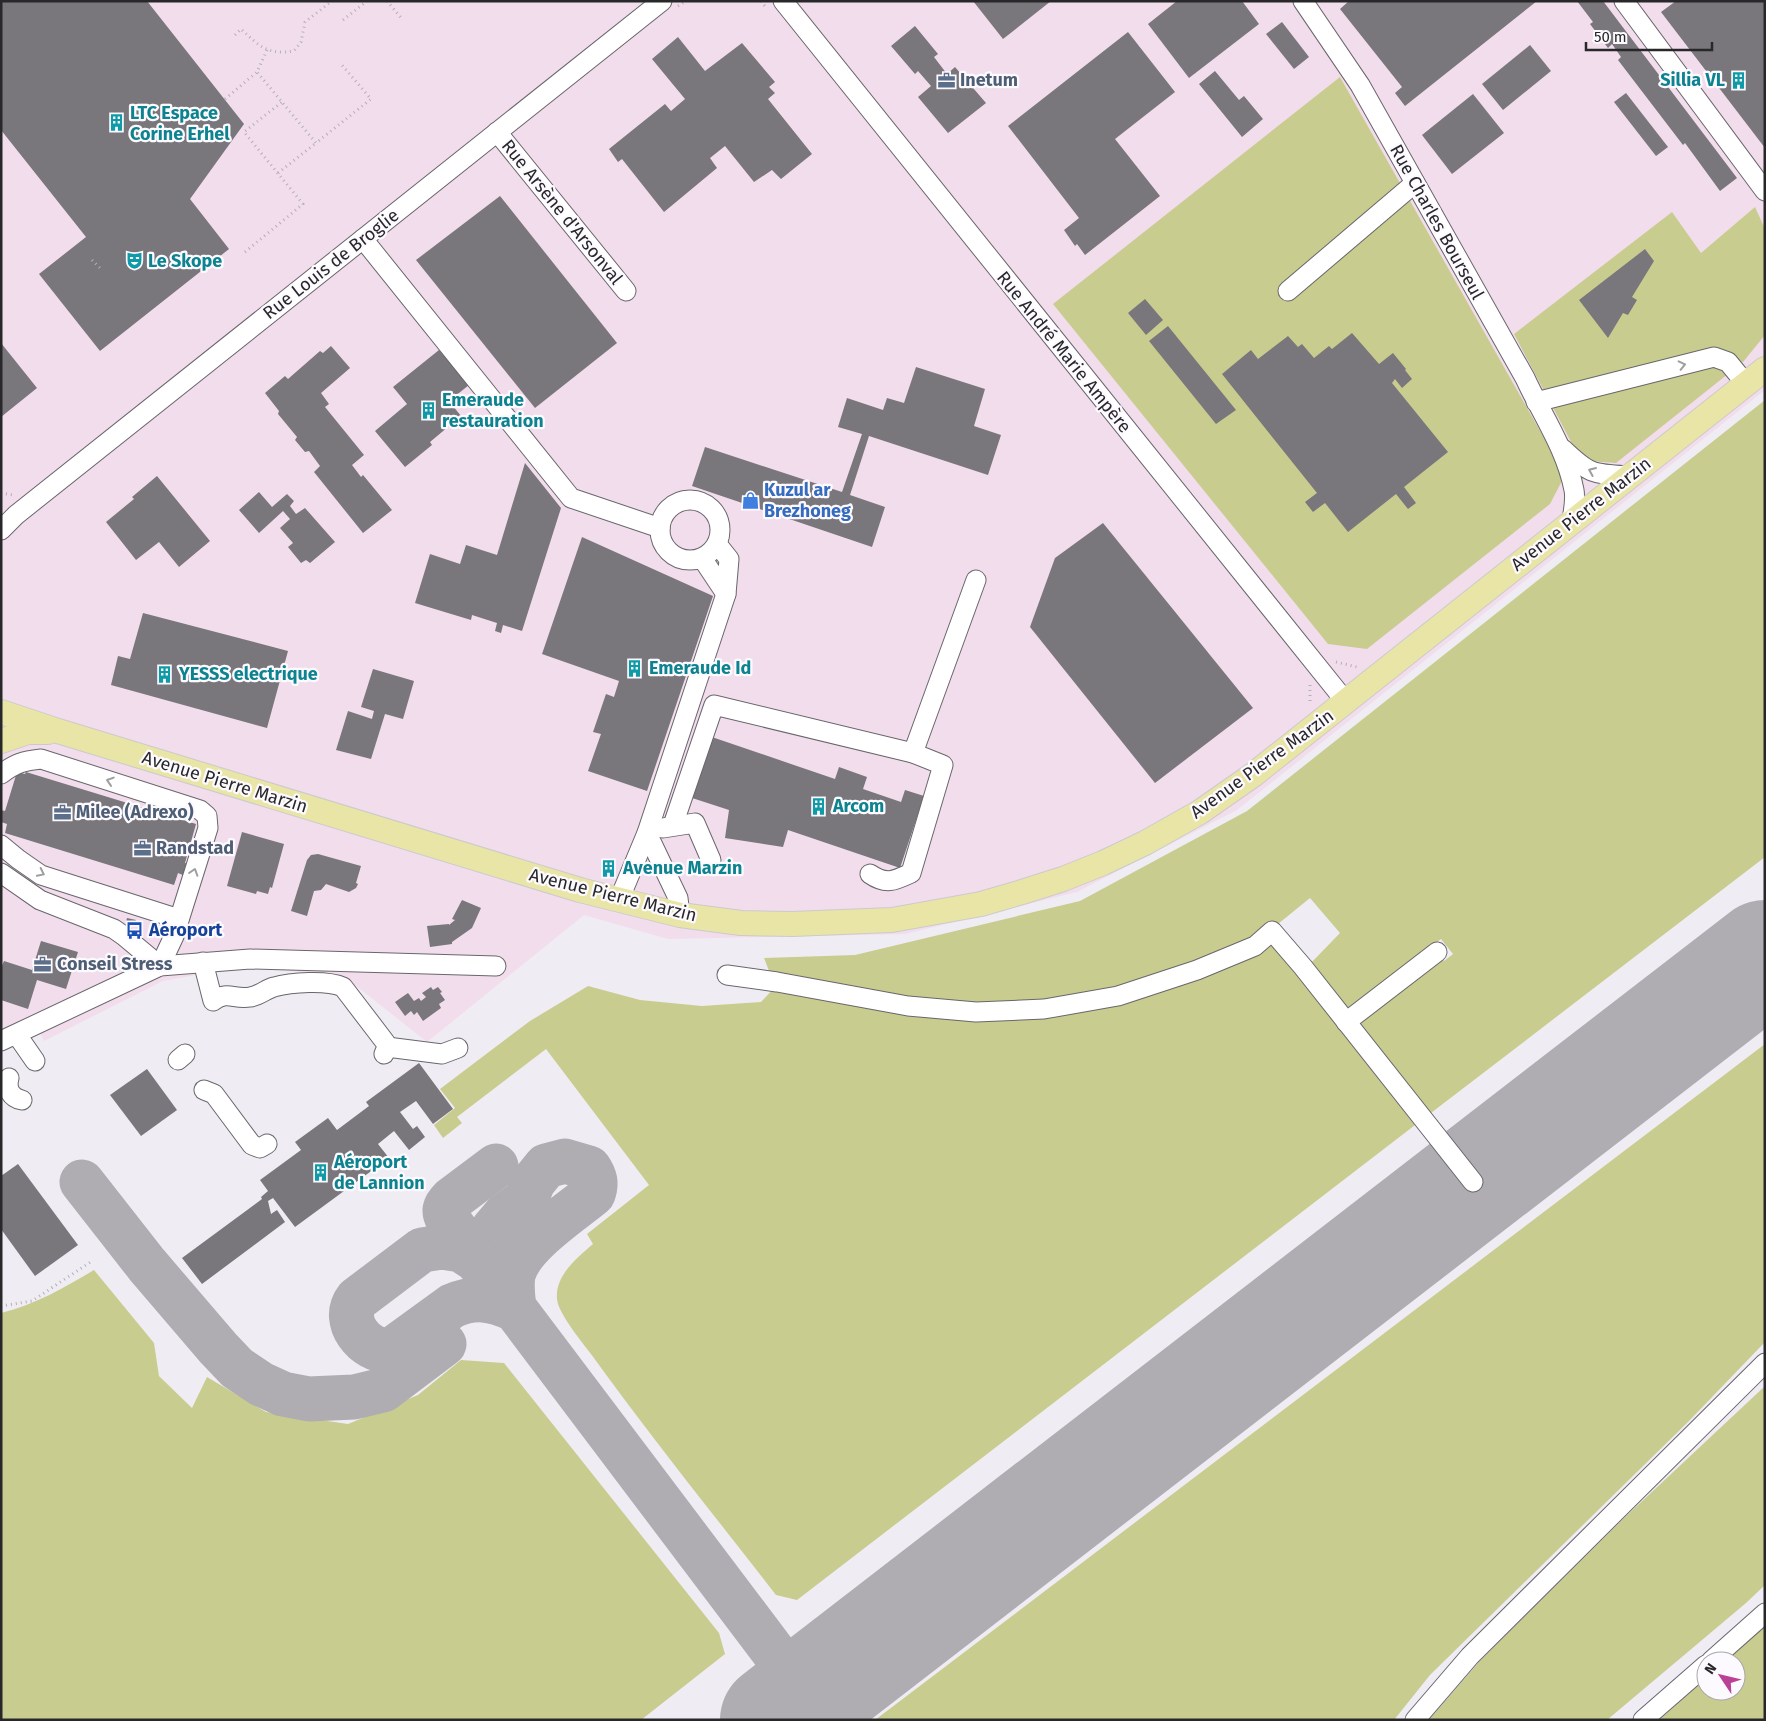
<svg xmlns="http://www.w3.org/2000/svg" width="1766" height="1721" font-family="'Fira Sans',sans-serif">
<rect width="100%" height="100%" fill="#f0ecf4"/>
<polygon fill="#f2ddec" points="1,1 1765,1 1765,390 1237,810 1077,892 905,934 668,939 584,915 427,1042 345,977 247,966 163,981 44,1041 39,1031 1,1046"/>
<g fill="#c9cc8f">
<polygon points="1340,77 1565,475 1550,504 1367,649 1328,644 1053,304"/>
<polygon points="1755,207 1765,229 1765,335 1743,362 1616,463 1589,461 1578,455 1514,334 1672,212 1701,253"/>
<polygon points="1765,400 1765,857 1427,1116 1354,1022 1439,956 1444,961 1453,954 1441,939 1347,1009 1310,964 1340,933 1310,898 1268,932 1245,946 1075,1000 987,1008 862,992 771,976 764,958 855,955 1080,901 1247,811"/>
<path d="M1273,938L1419,1122L797,1600L776,1595C714,1515 650,1436 591,1354C582,1342 558,1313 557,1299C555,1275 577,1258 593,1244L587,1234L649,1185L546,1049L457,1117L462,1123L443,1138L434,1125L455,1108L440,1089L530,1021L588,986L640,1000L702,1006L761,1002L775,987L1055,1012Z"/>
<polygon points="1765,1044 1765,1342 1689,1421 1430,1675 1394,1720 875,1720"/>
<path d="M94,1270L154,1343L159,1376L192,1408L207,1377L266,1412L348,1424L418,1395L461,1360L504,1363L719,1633L725,1654L641,1720H1V1313C35,1305 65,1287 94,1270Z"/>
<polygon points="1765,1386 1765,1585 1746,1603 1607,1720 1429,1720 1479,1662 1623,1519"/>
<polygon points="1765,1626 1765,1720 1659,1720 1706,1678 1706,1691 1736,1691 1736,1661 1725,1661"/>
</g>
<g fill="none" stroke-linecap="round" stroke-linejoin="round">
<g stroke="#afacb2" stroke-width="45">
<polyline points="82,1182 147,1265 218,1348 237,1368 261,1384 283,1394 309,1399 354,1397 383,1390 444,1344"/>
<path d="M483,1267L448,1220C443,1211 444,1207 452,1199L496,1166"/>
<path d="M487,1272L485,1261L487,1241L494,1228L505,1215L526,1200L533,1182L546,1166L565,1161L589,1168C595,1177 597,1183 593,1194C570,1213 520,1245 513,1275C511,1286 513,1298 514,1309"/>
<path d="M514,1309C492,1299 475,1296 452,1306L390,1351C365,1352 340,1321 357,1299L422,1250L442,1247L461,1250L475,1259L487,1272L779,1659C787,1682 790,1700 773,1720"/>
<path d="M779,1659C806,1677 817,1676 847,1665"/>
</g>
<polyline stroke="#afacb2" stroke-width="114" points="777,1720 1765,957"/>
</g>
<g fill="#79767c">
<polygon points="1,1 147,1 244,124 190,199 229,249 100,351 39,274 86,237 1,130"/>
<polygon points="973,1 1051,1 1003,39"/>
<polygon points="1177,1 1242,1 1259,24 1189,78 1148,24"/>
<polygon points="1349,1 1537,1 1405,106 1395,93 1402,87 1340,9"/>
<polygon points="1577,1 1603,1 1737,178 1720,191 1685,143 1683,145 1618,60 1621,57 1612,44 1608,48 1590,24 1593,22"/>
<polygon points="1676,1 1765,1 1765,148 1661,12"/>
<polygon points="1282,22 1309,57 1294,69 1266,34"/>
<polygon points="915,26 938,54 934,57 947,74 955,67 986,103 948,133 918,97 931,86 918,71 915,74 891,46"/>
<polygon points="1128,32 1175,92 1115,139 1160,196 1085,255 1077,244 1075,246 1064,230 1079,218 1008,126"/>
<polygon points="678,37 705,71 742,43 775,82 769,87 775,93 768,99 812,154 781,179 772,170 754,182 725,146 710,158 717,168 664,212 622,159 618,162 609,149 665,104 671,111 685,99 652,59"/>
<polygon points="1530,45 1551,71 1503,110 1482,84"/>
<polygon points="1215,71 1239,100 1244,96 1263,119 1242,137 1199,84"/>
<polygon points="1626,93 1668,147 1656,156 1614,102"/>
<polygon points="1473,94 1504,133 1452,174 1422,135"/>
<polygon points="500,196 617,343 535,408 416,260"/>
<polygon points="1645,249 1654,261 1632,297 1637,300 1628,315 1623,313 1608,338 1579,300"/>
<polygon points="1145,299 1163,320 1146,335 1128,313"/>
<polygon points="1168,326 1236,410 1216,424 1149,341"/>
<polygon points="1352,333 1379,364 1393,353 1406,369 1405,370 1412,379 1402,388 1395,379 1392,383 1448,452 1404,487 1416,503 1408,509 1396,494 1348,532 1325,503 1313,512 1305,502 1317,493 1222,374 1251,350 1258,359 1288,336 1298,347 1302,344 1314,358 1329,346 1332,349"/>
<polygon points="1,343 37,388 1,417"/>
<polygon points="331,346 350,368 321,393 329,404 325,407 364,455 352,465 361,477 363,475 392,510 363,533 314,472 320,466 309,451 305,452 295,440 297,437 278,414 279,411 265,393 285,376 288,379 320,351 323,353"/>
<polygon points="439,350 469,385 449,401 461,416 430,442 432,445 405,467 375,431 407,404 393,387"/>
<polygon points="916,367 985,389 974,426 1001,435 988,475 869,436 850,495 885,507 872,547 692,486 705,447 842,492 862,434 838,427 847,398 883,410 887,398 904,403"/>
<polygon points="525,463 561,508 522,631 503,625 501,633 495,631 497,623 472,615 471,620 415,603 430,554 460,564 466,545 497,555"/>
<polygon points="157,476 210,541 179,567 159,542 136,560 106,522 134,499 132,497"/>
<polygon points="259,492 272,507 287,494 294,501 290,506 296,514 305,508 335,542 310,563 306,560 301,563 288,547 293,543 280,528 290,519 283,511 259,533 239,510"/>
<polygon points="1103,523 1253,708 1155,783 1030,627 1055,558"/>
<polygon points="582,537 713,596 647,791 588,771 601,734 593,732 606,694 614,697 619,681 542,654"/>
<polygon points="143,613 288,651 267,728 111,685 118,656 130,659"/>
<polygon points="373,669 414,681 403,719 385,714 371,759 336,750 348,711 372,719 374,711 361,707"/>
<polygon points="706,735 835,779 839,767 867,777 863,789 901,802 905,790 924,796 900,868 788,830 783,847 725,838 729,810 686,796"/>
<polygon points="17,772 25,774 26,772 196,824 185,863 189,864 185,876 178,873 174,885 5,833 7,824 1,822 1,810 5,811"/>
<polygon points="242,832 284,844 272,888 270,887 268,894 257,891 256,894 227,886"/>
<polygon points="318,854 361,866 356,883 358,884 356,888 349,892 326,884 321,890 314,891 307,916 291,911 307,860 311,855"/>
<polygon points="605,864 615,867 613,873 603,869"/>
<polygon points="462,900 481,908 472,928 452,942 452,944 430,947 427,926 449,924 449,925 455,920 452,919"/>
<polygon points="127,918 136,920 134,925 126,922"/>
<polygon points="41,941 78,952 66,989 37,980 28,1009 1,1000 1,968 4,961 32,970"/>
<polygon points="431,987 433,990 438,987 442,992 440,993 445,1000 439,1004 441,1008 423,1021 417,1012 414,1015 411,1011 405,1016 395,1002 408,993 414,1001 419,998 421,1001 426,997 422,993"/>
<polygon points="419,1063 453,1109 433,1124 416,1101 400,1112 413,1129 417,1126 425,1137 409,1150 394,1131 378,1144 389,1158 295,1227 273,1198 268,1201 271,1214 277,1210 285,1222 202,1284 182,1258 262,1199 261,1197 268,1191 260,1180 301,1150 295,1142 328,1118 337,1130 369,1106 366,1102"/>
<polygon points="147,1069 177,1110 141,1136 110,1095"/>
<polygon points="18,1164 78,1245 35,1276 1,1229 1,1176"/>
</g>
<g fill="none" stroke-linecap="round" stroke-linejoin="round">
<defs>
<g id="minor">
<polyline points="783,1 1346,702"/>
<path d="M1303,1L1360,85L1525,378C1542,415 1566,449 1574,490C1576,500 1573,511 1572,521"/>
<polyline points="1624,1 1765,191"/>
<polyline points="497,132 626,291"/>
<polyline points="363,239 571,498 660,528"/>
<polyline points="1288,291 1415,183"/>
<polyline points="1536,402 1714,357 1728,362 1746,384"/>
<path d="M1563,449C1590,475 1593,474 1630,476"/>
<circle cx="690" cy="530" r="30"/>
<polyline points="1,530 16,515 662,1"/>
<polyline points="702,558 726,594"/>
<path d="M1,774C16,763 23,761 41,759L200,810L207,816L208,828L174,936L160,966"/>
<polyline points="673,825 714,705 913,753"/>
<polyline points="663,828 695,823 711,860"/>
<polyline points="647,833 678,898 680,915"/>
<polyline points="1,845 18,859 41,875 179,919"/>
<polyline points="1,873 40,900 114,929 124,936 160,966"/>
<path d="M870,874C886,885 894,881 911,873L943,765L913,753L976,580"/>
<polyline points="619,900 647,833 726,594 729,559 717,544"/>
<path d="M203,962L213,1001C228,990 234,1000 250,997C259,996 266,989 274,987C291,982 328,980 343,987L385,1042L387,1047L384,1054"/>
<polyline points="727,975 777,982 908,1006 976,1012 1044,1009 1118,996 1197,970 1255,946 1272,931 1303,967 1473,1182"/>
<polyline points="1346,1022 1437,952"/>
<polyline points="17,1035 35,1061"/>
<polyline points="1,1041 160,966 250,959 496,966"/>
<polyline points="387,1047 442,1054 458,1048"/>
<polyline points="178,1060 185,1054"/>
<path d="M9,1078C6,1089 11,1098 22,1100"/>
<polyline points="204,1090 214,1094 252,1145 260,1148 267,1144"/>
<polyline points="1711,1661 1765,1613"/>
<polyline points="1415,1720 1470,1656 1765,1363"/>
<polyline points="1643,1720 1706,1665"/>
</g>
<g id="major">
<polyline points="1,712 58,731 580,890 680,915 741,923 792,924 892,920 981,904 1022,892 1063,879 1103,863 1145,843 1200,812 1253,775 1765,369"/>
<polyline points="1,741 28,732 48,732"/>
</g>
</defs>
<use href="#minor" stroke="#69666c" stroke-width="21"/>
<use href="#major" stroke="#cbcbcc" stroke-width="26"/>
<g stroke="#b3b0b6" stroke-width="3" stroke-dasharray="1 4" stroke-linecap="butt">
<polyline points="387,1 403,20"/>
<polyline points="761,1 767,9"/>
<polyline points="678,6 686,1"/>
<polyline points="343,20 367,1"/>
<path d="M235,35L241,29C260,47 268,55 294,51L301,42L305,22L332,1"/>
<polyline points="267,50 257,72 316,143 371,99 341,64"/>
<polyline points="225,99 257,72"/>
<polyline points="278,173 316,143"/>
<polyline points="245,252 303,204 244,132 282,102"/>
<polyline points="92,260 100,268"/>
<polyline points="1,493 13,495"/>
<polyline points="1336,662 1357,667"/>
<polyline points="1310,685 1310,704"/>
<polyline points="1,1306 32,1301 92,1261"/>
</g>
<use href="#minor" stroke="#fff" stroke-width="19"/>
<use href="#major" stroke="#e9e5a6" stroke-width="24"/>
</g>
<defs><path id="oneway-chevron" d="M-2-3.5L2.5 0L-2 3.5" fill="none" stroke-width="1.6" stroke-linecap="round" stroke-linejoin="round" transform="scale(1.25)"/></defs>
<g stroke="#9e9e9f">
<use href="#oneway-chevron" transform="translate(1682 365) rotate(-13)"/>
<use href="#oneway-chevron" transform="translate(1592 471) rotate(-157)"/>
<use href="#oneway-chevron" transform="translate(110 781) rotate(-162)"/>
<use href="#oneway-chevron" transform="translate(194 872) rotate(-72)"/>
<use href="#oneway-chevron" transform="translate(41 873) rotate(26)"/>
</g>
<defs>
<symbol id="office-bare" viewBox="-9 -9 18 18"><path d="M-6-3h4V-5.5h4V-3h4V5H-6ZM-1-4.5V-3h2v-1.5ZM-6 0V1H6V0Z" fill="#5c6f8a" stroke="#fcfaff" stroke-width="2.5" paint-order="stroke"/></symbol>
<symbol id="building-bare" viewBox="-9 -9 18 18"><path d="M-4-6H4V6H1V3H-1V6H-4ZM-2.5-4.3h1.7v1.8h-1.7ZM.8-4.3h1.7v1.8H.8ZM-2.5-1h1.7V.8h-1.7ZM.8-1h1.7V.8H.8Z" fill="#0f9aa8" stroke="#fcfaff" stroke-width="2.5" paint-order="stroke"/></symbol>
<symbol id="theatre-bare" viewBox="-9 -9 18 18"><path d="M-5-5.5Q0-4 5-5.5V0Q5 5 0 6Q-5 5-5 0ZM-3.3-2.5H-1v1.5H-3.3ZM1-2.5H3.3v1.5H1ZM-2.8 1Q0 5.5 2.8 1Z" fill="#0f9aa8" stroke="#fcfaff" stroke-width="2.5" paint-order="stroke"/></symbol>
<symbol id="shop-bare" viewBox="-9 -9 18 18"><path d="M-5-2.5h2.3a2.7 3.5 0 0 1 5.4 0H5L5.5 6h-11ZM-1.5-2.5h3a1.5 2.3 0 0 0-3 0Z" fill="#3f7fe0" stroke="#fcfaff" stroke-width="2.5" paint-order="stroke"/></symbol>
<symbol id="bus-bare" viewBox="-9 -9 18 18"><path d="M-5-6H5V4H4V6H2V4H-2V6H-4V4H-5ZM-3.5-4V0h7V-4ZM-3.5 1.2v1.5H-2V1.2ZM2 1.2v1.5H3.5V1.2Z" fill="#1a4fb4" stroke="#fcfaff" stroke-width="2.5" paint-order="stroke"/></symbol>
</defs>
<g fill-rule="evenodd">
<use href="#office-bare" x="934" y="68" width="25" height="25"/>
<use href="#building-bare" x="1726" y="68" width="25" height="25"/>
<use href="#building-bare" x="104" y="110" width="25" height="25"/>
<use href="#theatre-bare" x="122" y="248" width="25" height="25"/>
<use href="#building-bare" x="416" y="398" width="25" height="25"/>
<use href="#shop-bare" x="738" y="488" width="25" height="25"/>
<use href="#building-bare" x="622" y="656" width="25" height="25"/>
<use href="#building-bare" x="152" y="662" width="25" height="25"/>
<use href="#building-bare" x="806" y="794" width="25" height="25"/>
<use href="#office-bare" x="50" y="800" width="25" height="25"/>
<use href="#office-bare" x="130" y="836" width="25" height="25"/>
<use href="#building-bare" x="596" y="856" width="25" height="25"/>
<use href="#bus-bare" x="122" y="918" width="25" height="25"/>
<use href="#office-bare" x="30" y="952" width="25" height="25"/>
<use href="#building-bare" x="308" y="1160" width="25" height="25"/>
</g>
<g text-anchor="middle" stroke-width="4.5" stroke-linejoin="round" paint-order="stroke">
<g font-size="18" font-weight="bold" fill="#4e5e75" stroke="#fcfaff" text-anchor="start">
<text x="960" y="86">Inetum</text>
<text x="76" y="818">Milee (Adrexo)</text>
<text x="156" y="854">Randstad</text>
<text x="57" y="970">Conseil Stress</text>
</g>
<g font-size="18" font-weight="bold" fill="#0d838f" stroke="#fcfaff" text-anchor="start">
<text x="1725" y="86" text-anchor="end">Sillia VL</text>
<text x="130" y="119">LTC Espace<tspan x="130" dy="21">Corine Erhel</tspan></text>
<text x="148" y="267">Le Skope</text>
<text x="442" y="406">Emeraude<tspan x="442" dy="21">restauration</tspan></text>
<text x="649" y="674">Emeraude Id</text>
<text x="179" y="680">YESSS electrique</text>
<text x="833" y="812">Arcom</text>
<text x="623" y="874">Avenue Marzin</text>
<text x="334" y="1168">Aéroport<tspan x="334" dy="21">de Lannion</tspan></text>
</g>
<g font-size="18" fill="#282729" stroke="#fcfaff">
<text transform="translate(562 212) rotate(51)" y="6">Rue Arsène d'Arsonval</text>
<text transform="translate(1437 222) rotate(61)" y="6">Rue Charles Bourseul</text>
<text transform="translate(331 264) rotate(-38)" y="6">Rue Louis de Broglie</text>
<text transform="translate(1064 352) rotate(51)" y="6">Rue André Marie Ampère</text>
<text transform="translate(1581 514) rotate(-38)" y="6">Avenue Pierre Marzin</text>
<text transform="translate(1262 764) rotate(-36)" y="6">Avenue Pierre Marzin</text>
<text transform="translate(225 782) rotate(17)" y="6">Avenue Pierre Marzin</text>
<text transform="translate(613 895) rotate(14)" y="6">Avenue Pierre Marzin</text>
</g>
<g font-size="18" font-weight="bold" fill="#366cbe" stroke="#fcfaff" text-anchor="start">
<text x="764" y="496">Kuzul ar<tspan x="764" dy="21">Brezhoneg</tspan></text>
</g>
<g font-size="18" font-weight="bold" fill="#164399" stroke="#fcfaff" text-anchor="start">
<text x="149" y="936">Aéroport</text>
</g>
</g>
<rect width="1766" height="1721" fill="none" stroke="#282729" stroke-width="5"/>
<g transform="translate(1721 1676) rotate(305)"><circle r="24" fill="#fcfaff" stroke="#a7a6a9"/>
<path d="M0-4L9 19L0 12L-9 19Z" fill="#ba4296"/>
<text y="-8" font-size="14" font-weight="bold" text-anchor="middle" fill="#282729">N</text>
</g>
<path d="M1586 42v8h126v-8" fill="none" stroke="#282729" stroke-width="2.5"/>
<text x="1594" y="42" font-size="15" fill="#282729" stroke="#fcfaff" stroke-width="4" paint-order="stroke">50 m</text>
</svg>
